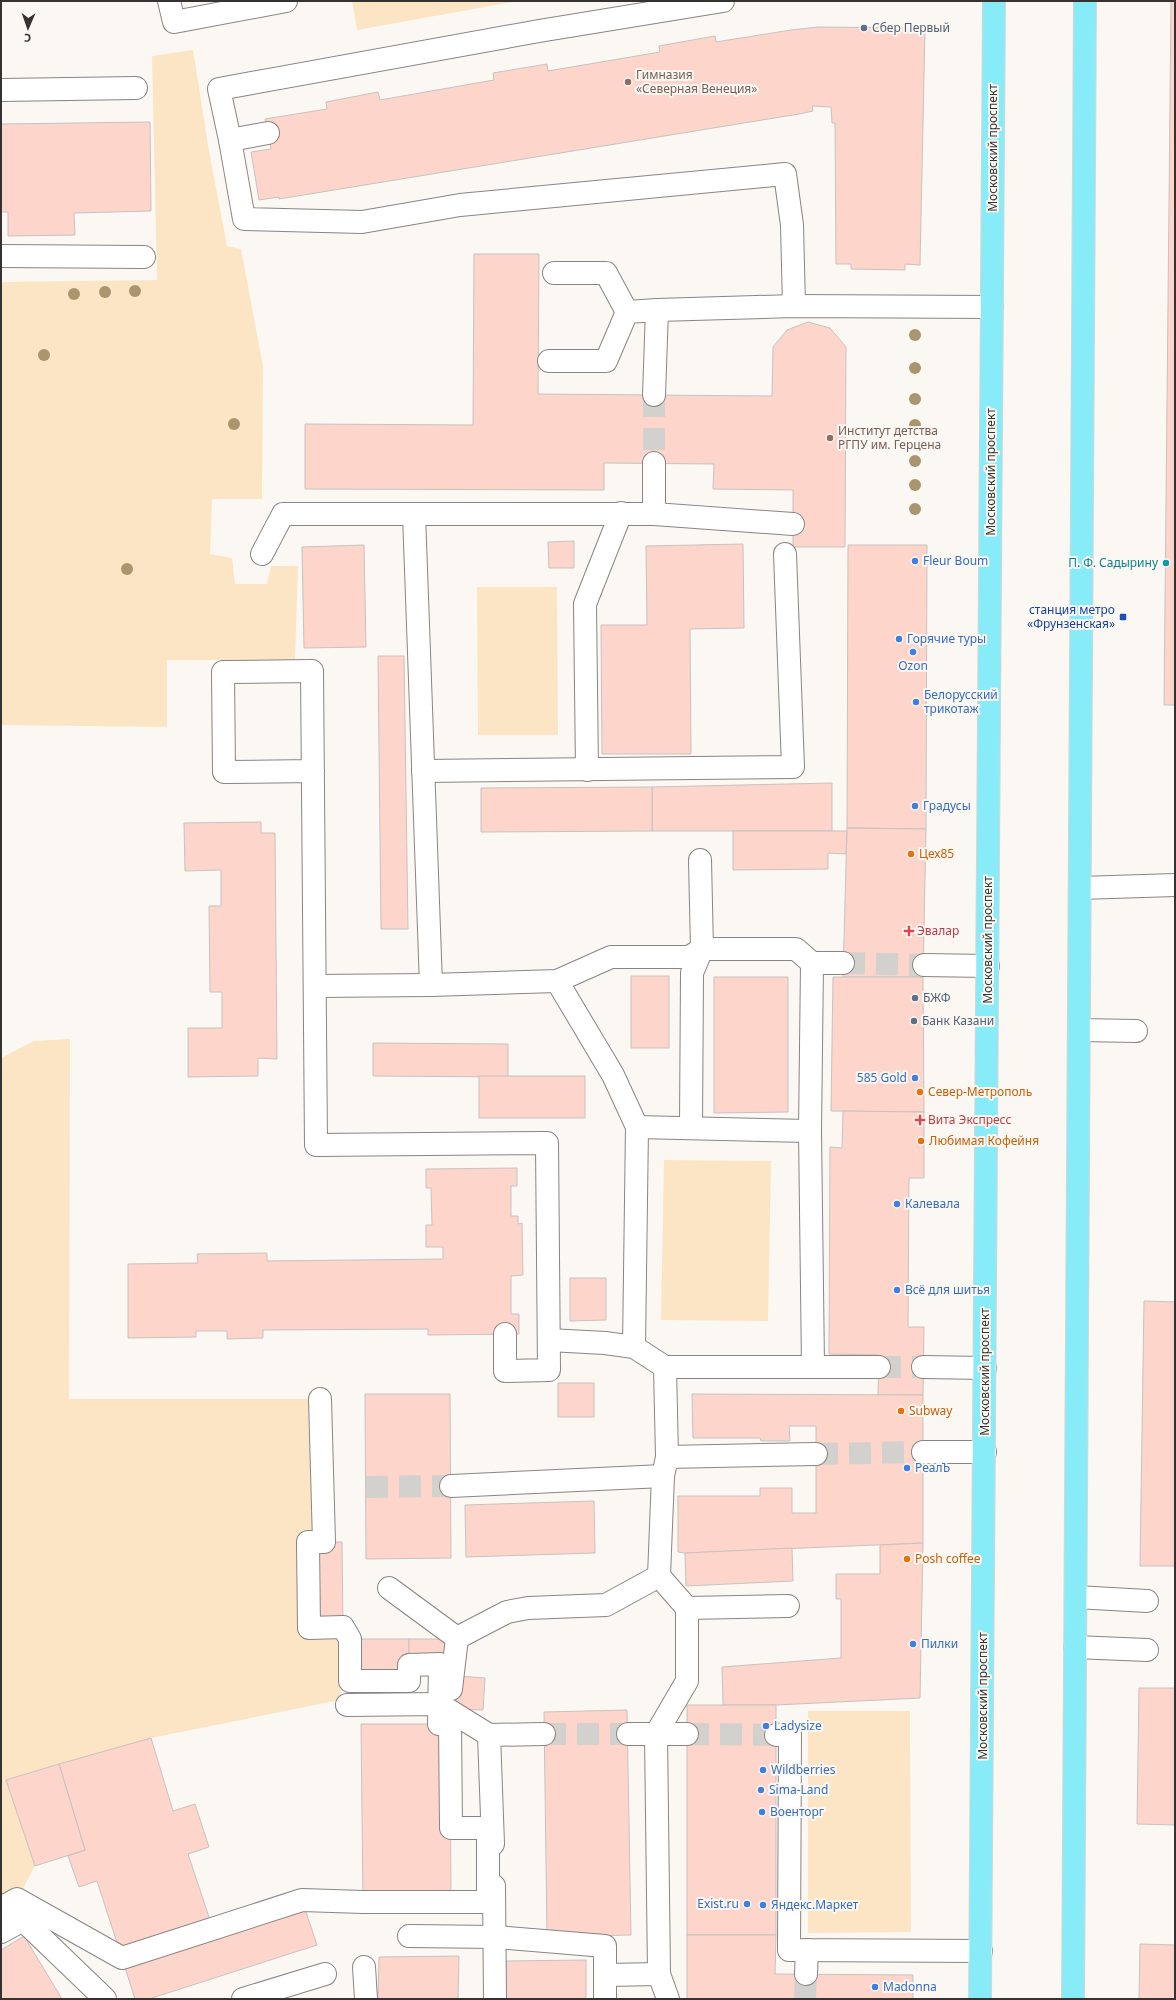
<svg xmlns="http://www.w3.org/2000/svg" width="1176" height="2000" font-family="'Noto Sans',sans-serif">
<rect width="100%" height="100%" fill="#fbf8f4"/>
<g fill="#fce5c4">
<polygon points="352,1 519,1 357,30"/>
<polygon points="193,50 209,151 227,246 241,249 263,366 262,499 212,499 210,554 232,558 235,584 267,584 271,566 298,566 295,660 167,660 167,727 1,725 1,282 157,280 152,56"/>
<polygon points="477,587 557,587 558,735 478,735"/>
<polygon points="70,1039 69,1399 320,1399 343,1627 340,1700 151,1738 6,1780 35,1866 17,1899 1,1908 1,1058 34,1041"/>
<polygon points="664,1160 771,1161 768,1321 661,1320"/>
<polygon points="808,1711 910,1711 911,1932 808,1933"/>
</g>
<g fill="#fdd5cb" stroke="#c7c2c1">
<polygon points="1171,1 1175,1 1175,705 1164,705"/>
<polygon points="818,27 925,28 920,265 905,264 905,270 851,269 851,264 836,264 835,123 832,123 831,107 812,106 813,111 799,114 279,199 279,197 259,200 251,152 271,149 265,119 327,109 326,102 378,92 380,100 494,80 493,73 547,64 548,71 660,52 659,46 715,36 716,42 791,30"/>
<polygon points="150,122 151,211 74,213 75,235 8,236 8,212 1,212 1,124"/>
<polygon points="474,254 539,254 538,394 772,396 773,347 787,330 808,322 830,328 846,347 845,547 793,547 793,490 713,489 714,464 604,463 604,490 305,489 305,424 473,425"/>
<polygon points="574,541 574,568 549,568 548,542"/>
<polygon points="743,544 744,628 690,629 691,754 602,754 601,625 647,625 646,546"/>
<polygon points="364,545 366,647 304,648 302,547"/>
<polygon points="848,545 927,545 926,829 847,828"/>
<polygon points="378,656 404,656 408,929 381,929"/>
<polygon points="832,783 832,831 652,831 652,787"/>
<polygon points="652,787 652,831 481,832 481,788"/>
<polygon points="261,822 261,833 275,833 277,1059 258,1058 258,1076 188,1077 188,1028 222,1028 222,992 210,992 209,906 221,906 221,870 185,871 184,823"/>
<polygon points="847,828 926,829 923,977 843,977"/>
<polygon points="733,831 847,831 846,854 828,853 828,869 733,870"/>
<rect x="631" y="976" width="38" height="72"/>
<polygon points="714,977 788,977 788,1112 714,1113"/>
<polygon points="833,977 923,977 924,1112 831,1111"/>
<polygon points="373,1043 508,1044 508,1077 373,1076"/>
<rect x="479" y="1076" width="106" height="42"/>
<polygon points="843,1111 924,1112 924,1178 909,1178 908,1327 924,1327 923,1395 878,1395 879,1355 829,1354 830,1147 842,1148"/>
<polygon points="517,1168 517,1186 511,1186 511,1216 518,1216 518,1224 522,1223 523,1275 511,1276 511,1314 519,1314 519,1334 428,1335 428,1329 263,1330 263,1338 227,1339 227,1331 196,1331 196,1337 128,1338 128,1264 198,1263 197,1254 267,1253 267,1261 443,1259 443,1247 426,1247 426,1225 432,1225 431,1188 426,1188 426,1169"/>
<polygon points="570,1278 606,1278 606,1320 570,1321"/>
<polygon points="1144,1301 1175,1302 1175,1566 1140,1566"/>
<rect x="558" y="1383" width="36" height="34"/>
<polygon points="365,1394 450,1394 451,1558 366,1559"/>
<polygon points="692,1394 923,1395 923,1543 685,1553 678,1552 678,1496 760,1496 760,1488 792,1488 792,1513 816,1513 816,1426 789,1426 790,1441 761,1441 760,1438 693,1438"/>
<polygon points="594,1501 595,1553 466,1557 465,1505"/>
<polygon points="308,1542 342,1542 343,1627 309,1628"/>
<polygon points="923,1543 920,1698 776,1705 723,1705 722,1667 841,1658 841,1599 836,1599 836,1574 880,1574 880,1545"/>
<polygon points="792,1548 793,1581 686,1586 685,1553"/>
<rect x="350" y="1639" width="59" height="42"/>
<rect x="409" y="1639" width="39" height="26"/>
<polygon points="458,1676 485,1678 483,1710 456,1709"/>
<polygon points="1139,1688 1175,1688 1175,1825 1137,1824"/>
<rect x="687" y="1705" width="89" height="230"/>
<polygon points="627,1710 631,1935 547,1937 544,1712"/>
<polygon points="361,1724 450,1724 451,1902 363,1902"/>
<polygon points="151,1738 173,1811 195,1804 209,1847 188,1854 213,1929 122,1958 97,1881 79,1887 68,1856 85,1850 59,1764"/>
<polygon points="59,1764 85,1850 35,1866 6,1780"/>
<polygon points="302,1900 317,1945 149,1999 135,1999 122,1958"/>
<polygon points="687,1935 776,1935 775,1974 913,1975 913,1999 687,1999"/>
<polygon points="24,1936 62,1999 1,1999 1,1950"/>
<polygon points="1140,1944 1175,1945 1175,1999 1139,1999"/>
<polygon points="459,1956 458,1999 378,1999 379,1957"/>
<polygon points="586,1960 586,1999 506,1999 505,1961"/>
</g>
<g fill="none" stroke-linecap="round" stroke-linejoin="round">
<g stroke="#d3d1cd" stroke-width="22" stroke-dasharray="22 11" stroke-linecap="butt">
<polyline points="654,395 654,463"/>
<polyline points="843,963 924,965"/>
<polyline points="879,1367 923,1367"/>
<polyline points="816,1454 923,1452"/>
<polyline points="366,1487 451,1486"/>
<polyline points="544,1734 628,1734"/>
<polyline points="687,1734 776,1735"/>
<polyline points="805,1999 806,1974"/>
</g>
<defs>
<g id="minor">
<polyline points="169,1 174,22 286,1"/>
<polyline points="1,90 136,88"/>
<polyline points="268,133 230,140 244,219 362,222 460,205 785,174 792,225 794,306"/>
<polyline points="230,140 219,89 539,31 723,1"/>
<polyline points="1,256 144,257"/>
<polyline points="554,273 606,273 627,312"/>
<polyline points="549,361 606,361 627,312 657,310"/>
<polyline points="654,395 657,310 794,306 992,307"/>
<polyline points="654,463 654,514 793,524"/>
<polyline points="414,514 431,985 557,981 611,957 689,957 702,949 796,949 812,963 843,963"/>
<polyline points="262,554 283,514 654,514"/>
<polyline points="587,770 585,604 621,513"/>
<polyline points="313,771 224,772 223,672 312,671 316,1145 547,1143 549,1370 505,1371 505,1334"/>
<polyline points="423,771 793,767 785,554"/>
<polyline points="1080,888 1175,885"/>
<polyline points="812,963 810,1131 813,1366"/>
<polyline points="924,965 988,966"/>
<polyline points="557,981 613,1075 637,1127 634,1347"/>
<polyline points="315,986 431,985"/>
<polyline points="1079,1030 1136,1031"/>
<polyline points="637,1127 810,1131"/>
<polyline points="691,1127 692,973 702,949 700,860"/>
<polyline points="549,1340 605,1343 634,1347 665,1367 879,1367"/>
<polyline points="665,1367 667,1457"/>
<polyline points="923,1367 985,1368"/>
<polyline points="923,1452 985,1452"/>
<polyline points="451,1486 663,1476"/>
<polyline points="389,1588 457,1638"/>
<polyline points="1076,1597 1147,1601"/>
<polyline points="687,1608 788,1606"/>
<polyline points="457,1638 507,1612 528,1608 606,1605 659,1576"/>
<polyline points="1075,1647 1147,1650"/>
<polyline points="451,1689 457,1638"/>
<polyline points="347,1705 439,1704 489,1735"/>
<polyline points="628,1734 687,1734"/>
<polyline points="776,1735 790,1734 789,1950 981,1951"/>
<polyline points="493,1844 489,1735 544,1734"/>
<polyline points="494,1886 495,1999"/>
<polyline points="1,1908 17,1899 122,1958 302,1900 363,1902 488,1902 488,1828 451,1828 450,1724 439,1724 440,1664 409,1665 409,1681 350,1681 350,1639 343,1627 309,1628 308,1542 324,1542 320,1399"/>
<polyline points="1,1932 23,1920 105,1999"/>
<polyline points="409,1936 496,1937 605,1946 605,1999"/>
<polyline points="364,1967 366,1999"/>
<polyline points="659,1974 656,1734 687,1681 687,1608 659,1576 663,1476 667,1457 816,1454"/>
<polyline points="806,1974 807,1950"/>
<polyline points="606,1975 659,1974 668,1999"/>
<polyline points="243,1999 325,1974"/>
</g>
<g id="major">
<polyline points="980,1999 994,1"/>
<polyline points="1073,1999 1085,1"/>
</g>
</defs>
<use href="#minor" stroke="#888582" stroke-width="24"/>
<use href="#major" stroke="#d6d6d6" stroke-width="24"/>
<use href="#minor" stroke="#fff" stroke-width="22"/>
<use href="#major" stroke="#87ebf8" stroke-width="22"/>
</g>
<g fill="#aa966e">
<circle cx="135" cy="291" r="6"/>
<circle cx="105" cy="292" r="6"/>
<circle cx="74" cy="294" r="6"/>
<circle cx="915" cy="335" r="6"/>
<circle cx="44" cy="355" r="6"/>
<circle cx="915" cy="368" r="6"/>
<circle cx="915" cy="399" r="6"/>
<circle cx="234" cy="424" r="6"/>
<circle cx="915" cy="425" r="6"/>
<circle cx="915" cy="461" r="6"/>
<circle cx="915" cy="485" r="6"/>
<circle cx="915" cy="509" r="6"/>
<circle cx="127" cy="569" r="6"/>
</g>
<g fill="#5c6f8a" stroke="#fbf8f4" stroke-width="1.5">
<circle cx="864" cy="28" r="4"/>
<circle cx="915" cy="998" r="4"/>
<circle cx="914" cy="1021" r="4"/>
</g>
<g fill="#8d6e63" stroke="#fbf8f4" stroke-width="1.5">
<circle cx="628" cy="82" r="4"/>
<circle cx="830" cy="438" r="4"/>
</g>
<g fill="#3f7fe0" stroke="#fbf8f4" stroke-width="1.5">
<circle cx="915" cy="561" r="4"/>
<circle cx="899" cy="639" r="4"/>
<circle cx="913" cy="652" r="4"/>
<circle cx="916" cy="702" r="4"/>
<circle cx="915" cy="806" r="4"/>
<circle cx="915" cy="1078" r="4"/>
<circle cx="897" cy="1204" r="4"/>
<circle cx="897" cy="1290" r="4"/>
<circle cx="907" cy="1468" r="4"/>
<circle cx="913" cy="1644" r="4"/>
<circle cx="766" cy="1726" r="4"/>
<circle cx="763" cy="1770" r="4"/>
<circle cx="761" cy="1790" r="4"/>
<circle cx="762" cy="1812" r="4"/>
<circle cx="747" cy="1904" r="4"/>
<circle cx="763" cy="1905" r="4"/>
<circle cx="875" cy="1987" r="4"/>
</g>
<circle fill="#0f9aa8" stroke="#fbf8f4" stroke-width="1.5" cx="1166" cy="563" r="4"/>
<rect fill="#1a4fb4" stroke="#fbf8f4" stroke-width="1.5" x="1119" y="613" width="8" height="8" rx="2"/>
<g fill="#e8710a" stroke="#fbf8f4" stroke-width="1.5">
<circle cx="911" cy="854" r="4"/>
<circle cx="920" cy="1092" r="4"/>
<circle cx="921" cy="1141" r="4"/>
<circle cx="901" cy="1411" r="4"/>
<circle cx="907" cy="1559" r="4"/>
</g>
<g fill="#e0444e" stroke="#fbf8f4" stroke-width="1.5">
<path d="M907 925h4v4h4v4h-4v4h-4v-4h-4v-4h4z"/>
<path d="M918 1114h4v4h4v4h-4v4h-4v-4h-4v-4h4z"/>
</g>
<g text-anchor="middle" stroke-width="4" stroke-linejoin="round" paint-order="stroke">
<g font-size="12" fill="#4e5e75" stroke="#fbf8f4" text-anchor="start">
<text x="872" y="32">Сбер Первый</text>
<text x="923" y="1002">БЖФ</text>
<text x="922" y="1025">Банк Казани</text>
</g>
<g font-size="12" fill="#785e54" stroke="#fbf8f4" text-anchor="start">
<text x="636" y="79">Гимназия<tspan x="636" dy="14">«Северная Венеция»</tspan></text>
<text x="838" y="435">Институт детства<tspan x="838" dy="14">РГПУ им. Герцена</tspan></text>
</g>
<g font-size="12" fill="#343331" stroke="#fbf8f4">
<text transform="translate(993 148) rotate(-90)" y="4">Московский проспект</text>
<text transform="translate(991 472) rotate(-90)" y="4">Московский проспект</text>
<text transform="translate(988 940) rotate(-90)" y="4">Московский проспект</text>
<text transform="translate(985 1372) rotate(-90)" y="4">Московский проспект</text>
<text transform="translate(983 1696) rotate(-90)" y="4">Московский проспект</text>
</g>
<g font-size="12" fill="#366cbe" stroke="#fbf8f4" text-anchor="start">
<text x="923" y="565">Fleur Boum</text>
<text x="907" y="643">Горячие туры</text>
<text x="913" y="670" text-anchor="middle">Ozon</text>
<text x="924" y="699">Белорусский<tspan x="924" dy="14">трикотаж</tspan></text>
<text x="923" y="810">Градусы</text>
<text x="907" y="1082" text-anchor="end">585 Gold</text>
<text x="905" y="1208">Калевала</text>
<text x="905" y="1294">Всё для шитья</text>
<text x="915" y="1472">РеалЪ</text>
<text x="921" y="1648">Пилки</text>
<text x="774" y="1730">Ladysize</text>
<text x="771" y="1774">Wildberries</text>
<text x="769" y="1794">Sima-Land</text>
<text x="770" y="1816">Военторг</text>
<text x="739" y="1908" text-anchor="end">Exist.ru</text>
<text x="771" y="1909">Яндекс.Маркет</text>
<text x="883" y="1991">Madonna</text>
</g>
<g font-size="12" fill="#0d838f" stroke="#fbf8f4" text-anchor="end">
<text x="1158" y="567">П. Ф. Садырину</text>
</g>
<g font-size="12" fill="#164399" stroke="#fbf8f4" text-anchor="end">
<text x="1115" y="614">станция метро<tspan x="1115" dy="14">«Фрунзенская»</tspan></text>
</g>
<g font-size="12" fill="#c56008" stroke="#fbf8f4" text-anchor="start">
<text x="919" y="858">Цех85</text>
<text x="928" y="1096">Север-Метрополь</text>
<text x="929" y="1145">Любимая Кофейня</text>
<text x="909" y="1415">Subway</text>
<text x="915" y="1563">Posh coffee</text>
</g>
<g font-size="12" fill="#be3a42" stroke="#fbf8f4" text-anchor="start">
<text x="917" y="935">Эвалар</text>
<text x="928" y="1124">Вита Экспресс</text>
</g>
</g>
<rect width="1176" height="2000" fill="none" stroke="#343331" stroke-width="4"/>
<g transform="translate(28 28) rotate(182)" stroke="#fbf8f4" stroke-width="3" paint-order="stroke">
<path d="M0-3L7 15L0 10L-7 15Z" fill="#343331"/>
<text y="-6" font-size="11" font-weight="bold" text-anchor="middle" fill="#343331">С</text>
</g>
</svg>
